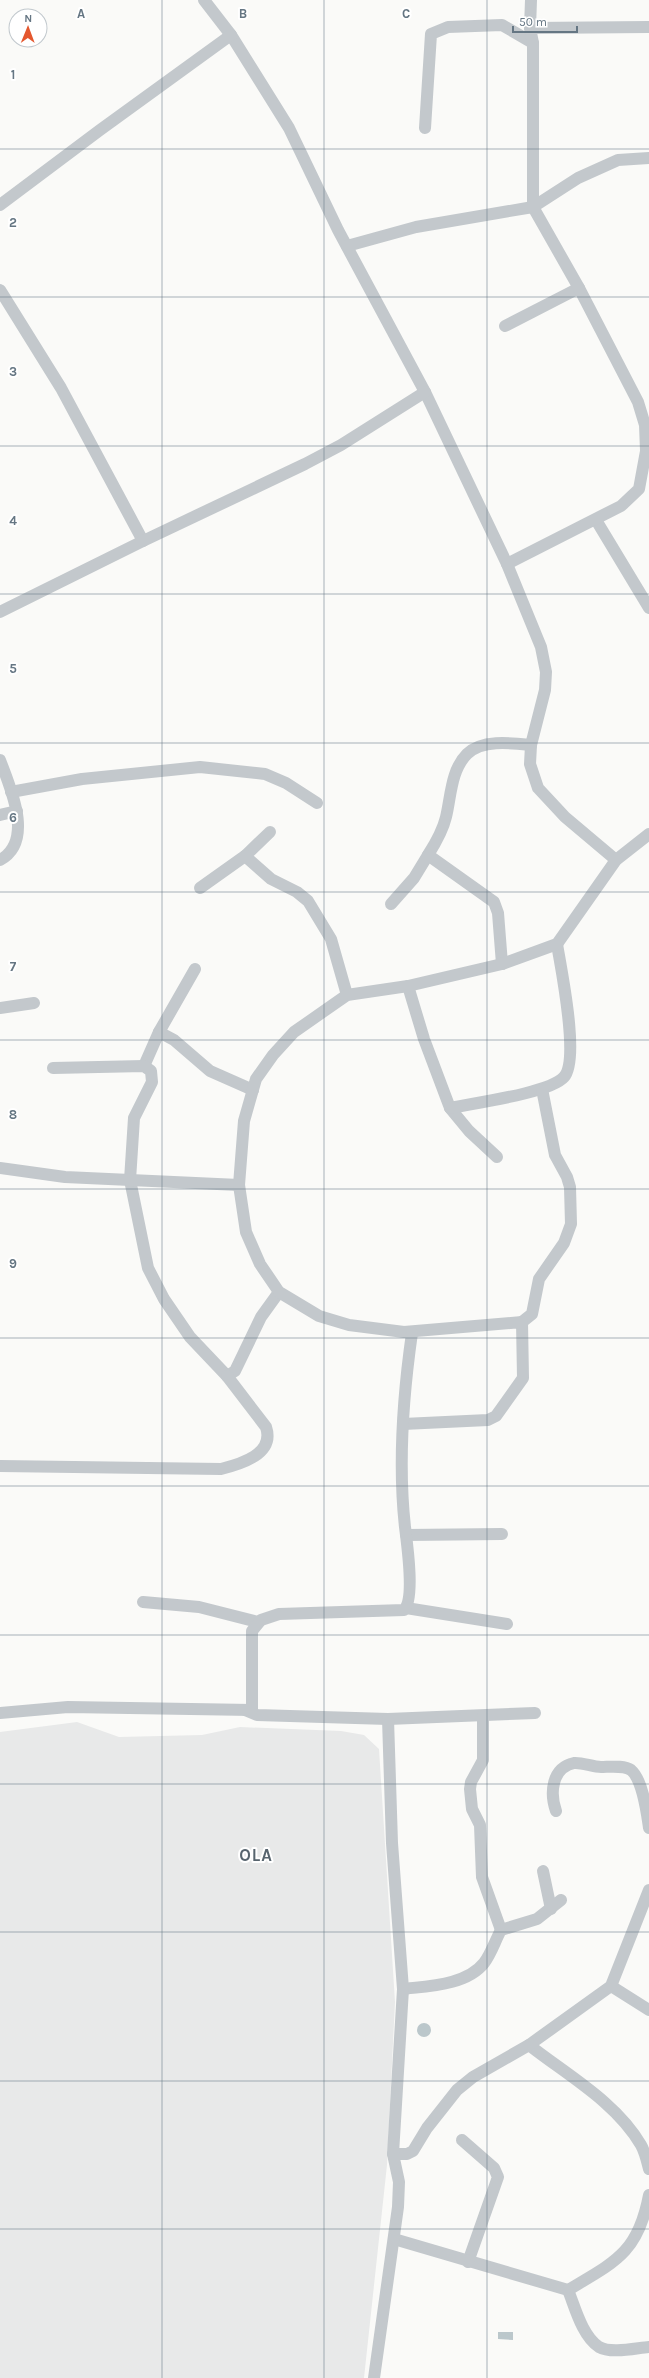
<svg xmlns="http://www.w3.org/2000/svg" width="649" height="2378" font-family="Karla,sans-serif">
<rect width="100%" height="100%" fill="#fafaf8"/>
<polygon fill="#e8e9e9" points="77,1722 119,1737 202,1735 240,1727 341,1731 364,1735 379,1749 395,2002 387,2165 364,2378 0,2378 0,1732"/>
<g fill="#bbc7cb">
<circle cx="424" cy="2030" r="7"/>
<polygon points="498,2332 513,2332 513,2340 498,2339"/>
</g>
<g fill="none" stroke-linecap="round" stroke-linejoin="round">
<g stroke="#c3c8cc" stroke-width="12">
<polyline points="204,0 231,35 289,128 338,230 425,392 507,564 541,647 546,672 545,690 531,745 530,764 538,788 565,817 616,860"/>
<polyline points="530,28 649,27"/>
<polyline points="425,128 431,34 448,27 502,25 533,43"/>
<polyline points="0,205 100,130 231,35"/>
<polyline points="347,246 416,227 533,207 578,178 618,160 649,158"/>
<polyline points="0,290 61,388 143,541"/>
<polyline points="505,326 579,288"/>
<polyline points="596,520 649,608"/>
<polyline points="507,564 621,506 639,489 646,451 645,425 638,402 579,288 533,207 533,43 530,28 531,0"/>
<polyline points="0,612 143,541 305,464 341,445 425,392"/>
<path d="M0,760C10,787 35,841 0,860"/>
<polyline points="11,792 82,779 200,767 265,774 286,783 317,803"/>
<polyline points="0,815 17,811"/>
<polyline points="270,832 245,856 271,879 297,892 308,901 331,939 347,995"/>
<path d="M428,855C435,844 443,830 446,817C451,796 451,770 467,754C482,739 512,743 531,745"/>
<polyline points="200,888 245,856"/>
<polyline points="391,904 414,878 428,855 494,902 498,913 502,964"/>
<polyline points="408,986 424,1039 450,1108 469,1131 497,1157"/>
<polyline points="0,1008 34,1003"/>
<polyline points="159,1032 174,1040 210,1071 253,1090"/>
<polyline points="144,1066 159,1032 195,969"/>
<polyline points="53,1068 144,1066 151,1071 152,1082 134,1118 130,1180 148,1268 164,1299 190,1337 227,1376 235,1371 261,1317 279,1292"/>
<path d="M450,1108C474,1103 550,1093 564,1077C580,1059 561,969 557,944"/>
<polyline points="0,1168 65,1177 239,1185"/>
<polyline points="522,1322 532,1314 539,1279 564,1243 571,1224 570,1187 567,1177 555,1155 542,1089"/>
<polyline points="403,1424 488,1420 496,1416 523,1378 522,1322 404,1332 349,1325 319,1316 279,1292 260,1264 246,1232 239,1185 244,1121 256,1079 273,1055 294,1032 347,995 408,986 502,964 557,944 616,860 649,834"/>
<path d="M0,1466L221,1469C241,1464 275,1454 266,1427L227,1376"/>
<polyline points="406,1535 502,1534"/>
<polyline points="143,1602 199,1607 258,1622"/>
<polyline points="406,1608 507,1624"/>
<polyline points="245,1710 257,1715 388,1719 535,1713"/>
<path d="M0,1713L68,1707L252,1710V1631L261,1620L279,1614L404,1610C415,1599 407,1543 405,1527C398,1464 403,1396 412,1333"/>
<polyline points="483,1716 483,1760 471,1782 470,1789 472,1809 480,1825 482,1877 501,1930"/>
<path d="M556,1811C550,1794 551,1768 574,1763C581,1762 593,1767 601,1767C609,1767 624,1765 631,1770C643,1780 647,1814 649,1828"/>
<polyline points="543,1871 551,1909"/>
<polyline points="611,1986 649,2010"/>
<path d="M403,1989C428,1986 467,1985 484,1963C491,1954 495,1941 501,1930L537,1919L561,1900"/>
<path d="M529,2045C567,2075 616,2102 641,2145C645,2152 647,2161 649,2169"/>
<polyline points="462,2140 494,2168 498,2177 468,2262"/>
<polyline points="393,2154 407,2154 413,2151 427,2128 457,2090 473,2077 529,2045 611,1986 649,1890"/>
<path d="M394,2239L568,2290C575,2307 582,2336 599,2347C611,2354 636,2348 649,2347"/>
<path d="M568,2290C615,2262 638,2253 649,2195"/>
<polyline points="374,2378 398,2207 399,2182 393,2154 403,1989 392,1843 388,1719"/>
</g>
</g>
<path fill="none" stroke="#657683" stroke-width="1" stroke-opacity="0.55" d="M162,0V2378M324,0V2378M487,0V2378M0,149H649M0,297H649M0,446H649M0,594H649M0,743H649M0,892H649M0,1040H649M0,1189H649M0,1338H649M0,1486H649M0,1635H649M0,1784H649M0,1932H649M0,2081H649M0,2229H649"/>
<g text-anchor="middle" stroke-width="4" stroke-linejoin="round" paint-order="stroke">
<g font-size="17" font-weight="bold" letter-spacing="1" fill="#57646e" stroke="#fff">
<text x="256" y="1861">OLA</text>
</g>
</g>
<g font-size="13" text-anchor="middle" font-weight="bold" fill="#657683" stroke="#fff" stroke-width="4" stroke-linejoin="round" paint-order="stroke">
<text x="81" y="18">A</text>
<text x="243" y="18">B</text>
<text x="406" y="18">C</text>
<text x="13" y="79">1</text>
<text x="13" y="227">2</text>
<text x="13" y="376">3</text>
<text x="13" y="525">4</text>
<text x="13" y="673">5</text>
<text x="13" y="822">6</text>
<text x="13" y="971">7</text>
<text x="13" y="1119">8</text>
<text x="13" y="1268">9</text>
</g>
<g transform="translate(28 28) rotate(1)"><circle r="19" fill="#ffffff" stroke="#c1c8cd"/>
<path d="M0-3L7 15L0 10L-7 15Z" fill="#e4572e"/>
<text y="-6" font-size="11" font-weight="bold" text-anchor="middle" fill="#657683">N</text>
</g>
<path d="M513 26v6h64v-6" fill="none" stroke="#657683" stroke-width="2"/>
<text x="519" y="26" font-size="12" fill="#657683" stroke="#ffffff" stroke-width="3" paint-order="stroke">50 m</text>
</svg>
